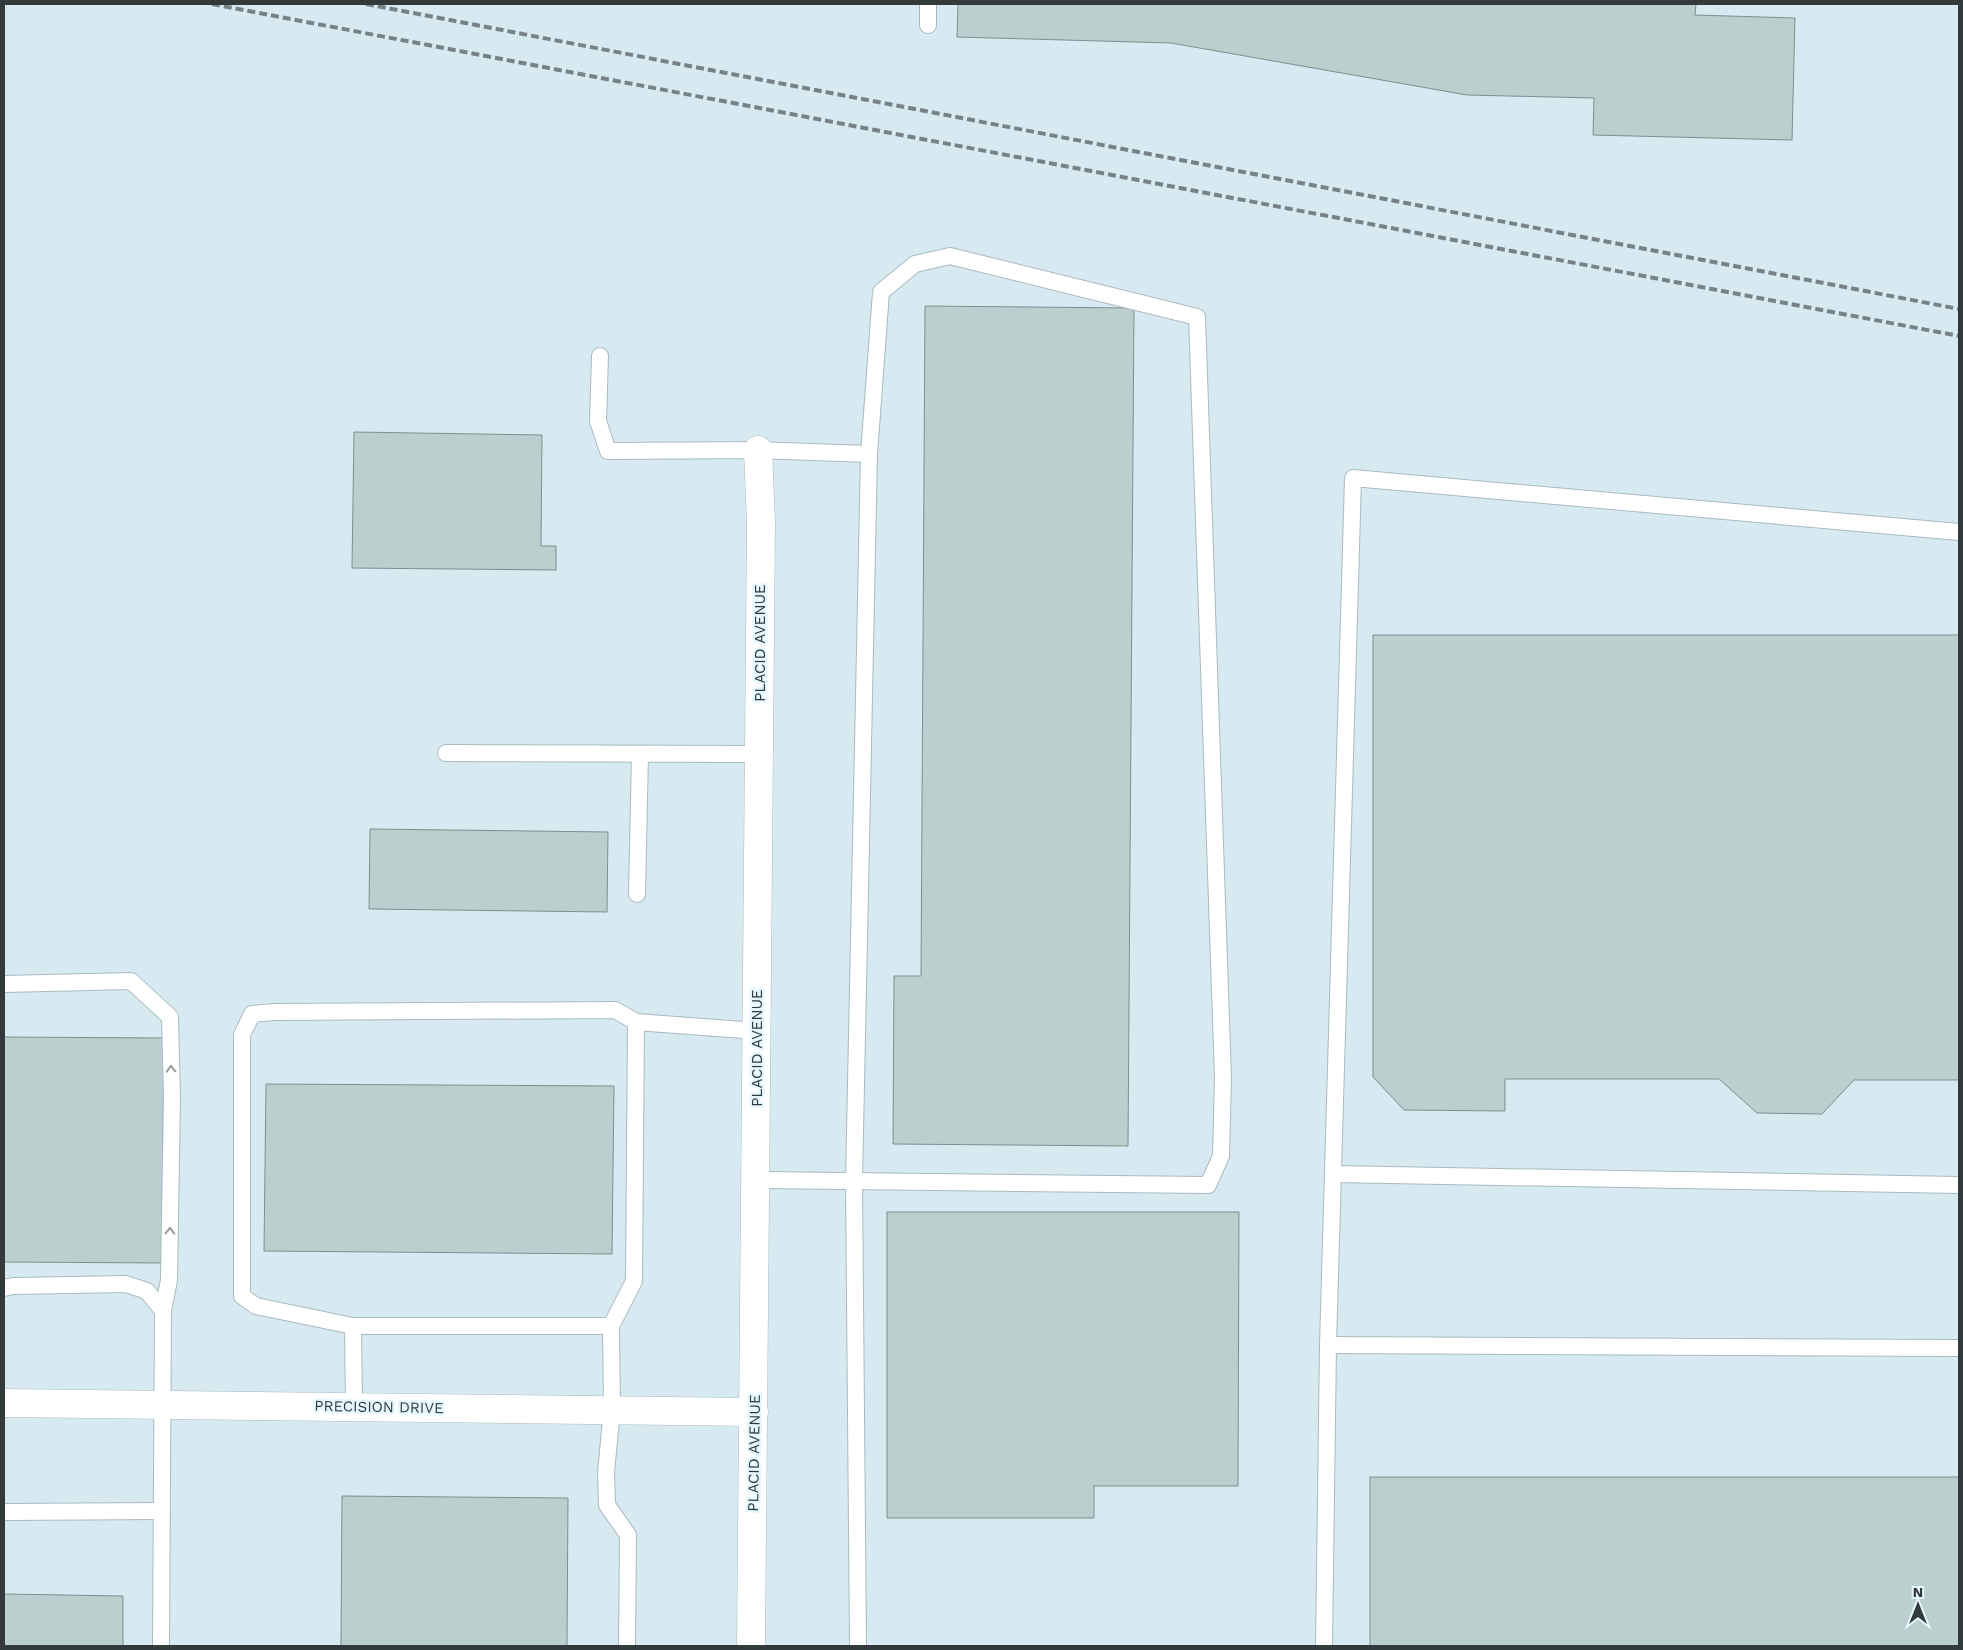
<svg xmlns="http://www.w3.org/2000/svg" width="1963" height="1650" font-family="'Work Sans',sans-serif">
<rect width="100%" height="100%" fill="#d8eaf1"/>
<g fill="#bccfcf" stroke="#7d8f8f">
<polygon points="958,4 1696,4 1695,15 1795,18 1792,140 1593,135 1594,98 1467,95 1171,43 957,37"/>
<polygon points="925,306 1134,308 1128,1146 893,1144 894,976 921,976"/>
<polygon points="354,432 542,435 541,546 556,546 556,570 352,568"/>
<polygon points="1373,635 1959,635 1959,1080 1854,1080 1822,1114 1757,1113 1719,1079 1505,1079 1505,1111 1404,1110 1373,1077"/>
<polygon points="370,829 608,832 607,912 369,909"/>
<polygon points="4,1037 164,1038 162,1263 4,1262"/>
<polygon points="266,1084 614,1086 612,1254 264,1251"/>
<polygon points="887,1212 1239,1212 1238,1486 1094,1486 1094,1518 887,1518"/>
<rect x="1370" y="1477" width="589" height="169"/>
<polygon points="342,1496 568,1498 567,1646 341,1646"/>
<polygon points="4,1594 123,1596 123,1646 4,1646"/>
</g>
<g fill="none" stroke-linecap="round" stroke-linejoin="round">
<defs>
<g id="lane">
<polyline points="928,25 928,4"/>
<polyline points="600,356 598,421 608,451 758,450 869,454 881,292 915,264 950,256 1197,317 1223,1078 1221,1156 1208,1185 756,1180"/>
<polyline points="446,753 759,754"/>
<polyline points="637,894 640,754"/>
<polyline points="4,984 131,981 170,1017 172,1097 169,1280 163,1311"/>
<polyline points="636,1022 757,1031"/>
<polyline points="1333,1174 1959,1185"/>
<polyline points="4,1288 13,1286 126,1284 147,1291 163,1311 161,1646"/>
<polyline points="353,1326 354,1406"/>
<polyline points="611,1326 353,1326 256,1306 242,1296 242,1035 252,1014 274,1012 615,1010 636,1022 634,1281 611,1326 612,1410 606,1472 607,1505 628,1535 627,1646"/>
<polyline points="1328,1345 1959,1348"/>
<polyline points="4,1512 162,1511"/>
<polyline points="858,1646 854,1181 869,454"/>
<polyline points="1324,1646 1328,1345 1353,478 1959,532"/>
</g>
<g id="street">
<polyline points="4,1403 754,1412"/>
<polyline points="751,1646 761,523 758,450"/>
</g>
</defs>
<use href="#lane" stroke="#a9bac0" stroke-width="18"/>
<use href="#street" stroke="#a9bac0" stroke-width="29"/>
<use href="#lane" stroke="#fff" stroke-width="16"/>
<use href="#street" stroke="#fff" stroke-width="28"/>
<g stroke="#768286" stroke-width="4" stroke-dasharray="8 4" stroke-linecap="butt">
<polyline points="212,4 1959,336"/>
<polyline points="366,4 1959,309"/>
</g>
</g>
<defs><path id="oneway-chevron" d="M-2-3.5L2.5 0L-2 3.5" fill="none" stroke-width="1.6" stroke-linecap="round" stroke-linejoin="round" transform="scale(1.25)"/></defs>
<g stroke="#999c9e">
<use href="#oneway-chevron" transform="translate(171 1069) rotate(-92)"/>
<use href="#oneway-chevron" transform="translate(170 1231) rotate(-89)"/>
</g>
<g text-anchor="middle" stroke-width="5" stroke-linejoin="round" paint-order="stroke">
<g font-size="15" fill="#333a3c" stroke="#e5f7fe">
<text transform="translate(760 643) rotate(-90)" y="5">PLACID AVENUE</text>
<text transform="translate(757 1048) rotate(-90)" y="5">PLACID AVENUE</text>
<text transform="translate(379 1407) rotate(1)" y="5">PRECISION DRIVE</text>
<text transform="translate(754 1453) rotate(-89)" y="5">PLACID AVENUE</text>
</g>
</g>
<rect width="1963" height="1650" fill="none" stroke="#333a3c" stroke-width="10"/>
<g transform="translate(1918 1605)" stroke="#e5f7fe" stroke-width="4" paint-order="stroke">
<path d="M0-4L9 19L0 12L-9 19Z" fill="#333a3c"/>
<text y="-8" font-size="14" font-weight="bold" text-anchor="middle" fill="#333a3c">N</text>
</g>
</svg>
